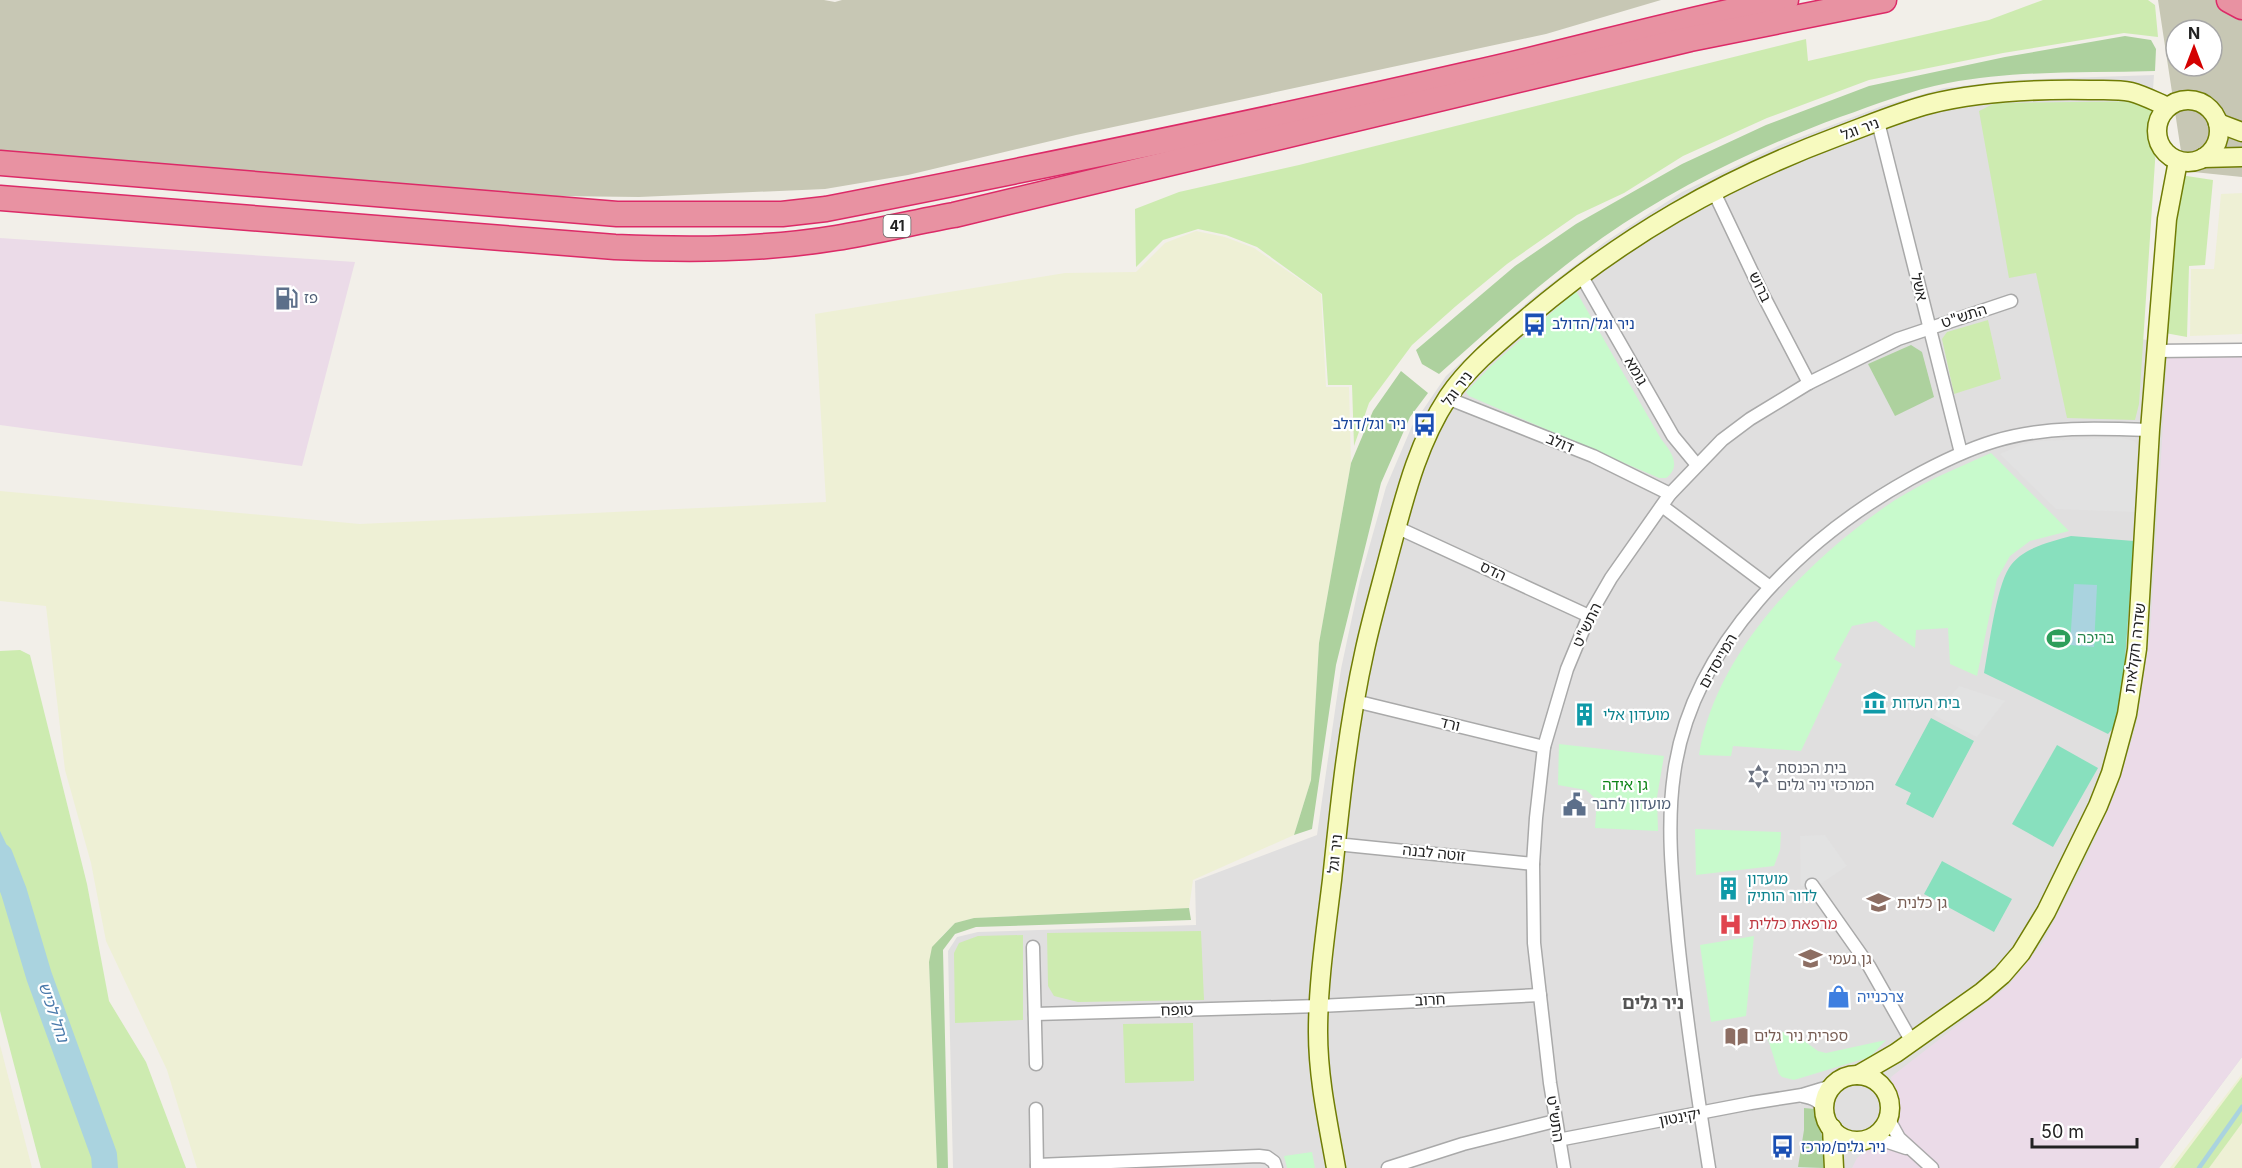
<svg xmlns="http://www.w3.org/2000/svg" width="2242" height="1168" font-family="Inter,'Noto Sans Hebrew',sans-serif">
<rect width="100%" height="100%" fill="#f2efe9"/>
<polygon fill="#e0dfdf" points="2154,75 2136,338 2168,344 2242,1057 2159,1168 953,1168 948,951 957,937 978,932 1196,925 1195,881 1317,835 1341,669 1360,580 1386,487 1412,426 1446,376 1531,299 1605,242 1682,192 1780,145 1882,106 1944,88 2014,80"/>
<g fill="#ebdbe8">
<polygon points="0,238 355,262 302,466 0,425"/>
<polygon points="2168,344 2242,345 2242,1057 2159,1168 1852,1168 1857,1158 1886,1135 1896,1120 1896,1106 1891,1077 2008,986 2043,942 2083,866 2117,789 2137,722 2150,634"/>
</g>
<g fill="#c7c7b4" fill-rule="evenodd">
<polygon points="0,0 824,0 835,2 842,0 1661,0 1546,34 1076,135 908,175 825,189 639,197 555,196 0,151"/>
<path d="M2158,0H2242V177L2184,171ZM2176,30H2212V66H2176Z"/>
</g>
<g fill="#eef0d5">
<polygon points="2242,193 2242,334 2190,336 2191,269 2214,269 2221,194"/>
<polygon points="1196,231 1225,237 1254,248 1321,294 1326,387 1349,387 1351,463 1319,643 1311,780 1294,835 1193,880 1189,908 974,918 955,923 941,937 929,962 937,1168 197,1168 167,1070 106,941 91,863 65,770 46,606 0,601 0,491 360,524 826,502 815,314 1065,273 1136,272 1165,243"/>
<polygon points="0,1045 32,1168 0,1168"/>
<polygon points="2242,1074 2242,1168 2170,1168"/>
</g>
<g fill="#cdebb0">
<polygon points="2043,0 2148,0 2155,5 2158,37 2124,33 2003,53 1869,80 1767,118 1683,156 1624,193 1577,215 1507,264 1456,306 1412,345 1369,403 1354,446 1352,385 1328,385 1322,294 1257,247 1226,235 1198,229 1163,240 1136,267 1135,209 1179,192 1299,165 1806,39 1808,61 1989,20"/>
<polygon points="2159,101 2139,404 2135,420 2067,418 2036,273 2009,278 1979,111 1995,103"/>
<polygon points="2180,175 2213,180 2205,265 2189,266 2187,337 2165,333"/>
<polygon points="1988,320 2001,379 1954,394 1942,339 1947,332"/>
<polygon points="20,650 30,655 87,884 109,1001 146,1062 186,1168 41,1168 0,1011 0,651"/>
<polygon points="1201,931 1204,1000 1078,1002 1054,996 1048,986 1047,933"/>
<polygon points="1023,935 1023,1020 955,1023 954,953 959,943 978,936"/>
<polygon points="1193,1023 1194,1081 1125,1083 1123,1024"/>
<polygon points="2242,1077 2242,1123 2209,1168 2174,1168"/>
</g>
<g fill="#add19e">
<path d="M2125,36L2151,40L2156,49L2155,71C2087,73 2015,70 1948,83C1911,90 1875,105 1840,117C1756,148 1675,187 1602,238C1544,279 1492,327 1439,374L1422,364L1416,350L1515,266L1576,224L1682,164L1766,125L1869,86L2005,57Z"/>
<polygon points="1911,345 1922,352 1934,397 1895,416 1868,364"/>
<polygon points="1401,371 1428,393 1410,417 1381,483 1336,665 1312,829 1294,835 1311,780 1319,643 1351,463 1373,411"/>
<polygon points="1189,908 1191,920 976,927 955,934 943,950 948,1168 937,1168 929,962 932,947 955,923 974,918"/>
<polygon points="1804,1108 1815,1109 1823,1141 1824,1168 1798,1167 1804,1130"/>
</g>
<g fill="#c8facc">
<path d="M1576,291L1661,439C1671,451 1682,466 1666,478H1659L1469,396L1466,392L1491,366Z"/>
<path d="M1991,453L2069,531L2030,541L2010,556L1997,579L1977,676L1950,664L1948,628L1916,630L1915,648L1876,621L1852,626L1834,659L1842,664L1801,751L1733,746L1731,756L1699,755C1715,655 1802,566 1882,509C1915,485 1955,469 1991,453Z"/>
<polygon points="1559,744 1664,756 1657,797 1658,831 1595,828 1597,800 1586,790 1558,785"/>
<polygon points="1695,829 1781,832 1780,850 1774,866 1696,875"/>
<polygon points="1754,936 1746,1016 1711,1022 1700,945"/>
<polygon points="1792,1032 1818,1051 1826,1053 1886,1040 1870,1057 1794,1080 1782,1077 1779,1074 1766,1033"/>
<polygon points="1312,1152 1315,1168 1287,1168 1284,1156"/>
</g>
<g fill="#88e0be">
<path d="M2071,536L2134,541L2122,699L2114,727L2108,734L1984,673C1989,647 1996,588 2009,568C2021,548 2050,542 2071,536Z"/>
<polygon points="1931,718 1974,741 1933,818 1906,804 1911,793 1895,785"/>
<polygon points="2057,745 2098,768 2053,847 2012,824"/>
<polygon points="1942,861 2012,899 1994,932 1924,894"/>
</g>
<g fill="#e2e2e2">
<polygon points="2121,438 2134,441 2140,448 2136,512 2056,509 2000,454 2021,445 2040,441"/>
<polygon points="1959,686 2005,701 1977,737 1934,715"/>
<polygon points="1825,835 1847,866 1819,885 1801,886 1800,836"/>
</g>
<g fill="#aad3df">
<polygon points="2074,584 2097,585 2094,647 2070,645"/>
<polygon points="0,831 10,852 36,937 21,939 0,884"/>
</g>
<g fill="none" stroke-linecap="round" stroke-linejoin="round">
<polyline stroke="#aad3df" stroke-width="4.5" points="2199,1168 2242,1107"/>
<polyline stroke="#aad3df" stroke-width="26" points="0,856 14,892 39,976 104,1155 105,1168"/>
<defs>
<g id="street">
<polyline points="1878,122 1961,453"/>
<polyline points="1713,190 1762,293 1809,383"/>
<polyline points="1581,275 1673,436 1697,465"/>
<polyline points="2156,351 2242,350"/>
<polyline points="1447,398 1593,456 1670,494"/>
<polyline points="1662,506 1770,587"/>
<polyline points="1396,527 1589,616"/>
<polyline points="1355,701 1544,747"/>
<polyline points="1336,844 1533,864"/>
<polyline points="1812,885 1869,966 1912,1042"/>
<polyline points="1033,947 1036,1064"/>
<polyline points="1035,1014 1319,1006 1540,995"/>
<path d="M1803,1096C1814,1098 1819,1101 1825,1110"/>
<polyline points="1036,1109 1037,1168"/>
<polyline points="1888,1118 1899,1138 1932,1168"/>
<polyline points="1873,1137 1906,1148"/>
<polyline points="1558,1140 1751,1103 1802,1095 1835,1085"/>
<polyline points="1037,1165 1259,1156 1267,1157 1274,1162 1276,1168"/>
<polyline points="1388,1168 1463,1144 1555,1121"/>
<polyline points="1564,1168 1550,1083 1534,943 1533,864 1536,818 1544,747 1567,669 1589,616 1611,578 1670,494 1722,440 1750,419 1809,383 1898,339 2011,301"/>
<path d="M1709,1168C1697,1092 1686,1017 1678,941C1673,886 1666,829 1674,774C1691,646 1802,539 1910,479C1937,464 1965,450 1995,441C2045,426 2098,428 2150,430"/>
</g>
<g id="secondary">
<circle cx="2188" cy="131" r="31"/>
<polyline points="2218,123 2242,132"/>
<polyline points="2203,158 2242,157"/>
<polyline points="1858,1075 1896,1053 1982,992 2002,975 2021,953 2046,912 2098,806 2111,773 2127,714 2137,649 2150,430 2167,219 2178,161"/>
<circle cx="1857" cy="1108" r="33"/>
<polyline points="1832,1128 1834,1168"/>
<path d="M1336,1168C1328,1123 1318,1078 1318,1032C1318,982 1326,930 1332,880C1340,803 1348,725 1365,649C1372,617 1381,586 1389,555C1404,500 1416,446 1448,397C1468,367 1500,341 1527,318C1624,236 1721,180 1839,136C1869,125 1899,112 1930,104C1982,91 2037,89 2090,90C2104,90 2118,89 2131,92C2143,95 2156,102 2168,107"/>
</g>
<g id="highway">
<polyline points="2229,0 2242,7"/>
<path d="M0,163L617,214H782L826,209C1040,167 1255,123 1469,74C1575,51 1679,20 1786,0"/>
<path d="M0,198L615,247C689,250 763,250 836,238C875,232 914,222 954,215L1690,39L1884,0"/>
</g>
</defs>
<use href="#street" stroke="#a9a9a9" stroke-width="15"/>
<use href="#secondary" stroke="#707d05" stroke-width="21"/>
<use href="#highway" stroke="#dc2a67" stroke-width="27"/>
<use href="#street" stroke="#fff" stroke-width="12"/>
<use href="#secondary" stroke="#f7fabf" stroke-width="18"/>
<use href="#highway" stroke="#e892a2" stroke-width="24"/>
</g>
<defs>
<symbol id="fuel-bare" viewBox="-9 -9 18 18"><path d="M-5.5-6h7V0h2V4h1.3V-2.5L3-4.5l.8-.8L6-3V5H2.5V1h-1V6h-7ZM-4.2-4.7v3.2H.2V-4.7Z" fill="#5c6f8a" stroke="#fff" stroke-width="2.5" paint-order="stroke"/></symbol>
<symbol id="bus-bare" viewBox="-9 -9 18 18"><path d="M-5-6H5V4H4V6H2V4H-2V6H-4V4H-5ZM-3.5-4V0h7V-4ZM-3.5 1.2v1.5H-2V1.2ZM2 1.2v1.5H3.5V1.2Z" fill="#1a4fb4" stroke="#fff" stroke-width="2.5" paint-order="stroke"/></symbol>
<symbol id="stadium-bare" viewBox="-9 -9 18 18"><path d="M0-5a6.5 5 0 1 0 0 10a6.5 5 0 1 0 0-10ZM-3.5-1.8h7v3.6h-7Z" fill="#2e9e5b" stroke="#fff" stroke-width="2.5" paint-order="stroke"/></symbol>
<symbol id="museum-bare" viewBox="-9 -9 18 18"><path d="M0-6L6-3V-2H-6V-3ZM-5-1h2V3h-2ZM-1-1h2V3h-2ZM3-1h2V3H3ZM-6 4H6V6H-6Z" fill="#0f9aa8" stroke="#fff" stroke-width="2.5" paint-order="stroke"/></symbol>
<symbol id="building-bare" viewBox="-9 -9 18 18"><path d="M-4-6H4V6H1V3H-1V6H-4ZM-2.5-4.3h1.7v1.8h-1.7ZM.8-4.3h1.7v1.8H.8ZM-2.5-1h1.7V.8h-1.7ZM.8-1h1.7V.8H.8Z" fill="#0f9aa8" stroke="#fff" stroke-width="2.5" paint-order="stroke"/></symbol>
<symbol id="synagogue-bare" viewBox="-9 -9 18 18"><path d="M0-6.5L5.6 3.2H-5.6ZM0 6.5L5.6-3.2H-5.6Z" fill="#6b7280" stroke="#fff" stroke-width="2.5" paint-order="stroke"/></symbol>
<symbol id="civic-bare" viewBox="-9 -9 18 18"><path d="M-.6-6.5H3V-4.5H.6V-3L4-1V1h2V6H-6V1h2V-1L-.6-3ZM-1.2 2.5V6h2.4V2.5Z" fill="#5c6f8a" stroke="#fff" stroke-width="2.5" paint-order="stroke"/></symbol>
<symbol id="school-bare" viewBox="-9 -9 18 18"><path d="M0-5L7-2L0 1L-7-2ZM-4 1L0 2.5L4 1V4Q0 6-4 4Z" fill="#8d6e63" stroke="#fff" stroke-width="2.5" paint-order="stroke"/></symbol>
<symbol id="hospital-bare" viewBox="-9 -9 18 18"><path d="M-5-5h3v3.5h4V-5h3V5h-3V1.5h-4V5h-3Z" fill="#e0444e" stroke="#fff" stroke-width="2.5" paint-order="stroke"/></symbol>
<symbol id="shop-bare" viewBox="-9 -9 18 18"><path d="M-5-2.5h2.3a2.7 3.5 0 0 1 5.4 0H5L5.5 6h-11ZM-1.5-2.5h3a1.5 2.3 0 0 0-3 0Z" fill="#3f7fe0" stroke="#fff" stroke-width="2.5" paint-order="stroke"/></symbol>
<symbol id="library-bare" viewBox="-9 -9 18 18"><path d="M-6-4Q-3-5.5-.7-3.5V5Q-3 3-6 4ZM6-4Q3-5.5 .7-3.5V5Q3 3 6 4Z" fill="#8d6e63" stroke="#fff" stroke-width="2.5" paint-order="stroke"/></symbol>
</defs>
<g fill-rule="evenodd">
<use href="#fuel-bare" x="270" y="282" width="33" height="33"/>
<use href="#bus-bare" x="1518" y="308" width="33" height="33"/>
<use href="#bus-bare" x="1408" y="408" width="33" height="33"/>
<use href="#stadium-bare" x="2042" y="622" width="33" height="33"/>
<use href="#museum-bare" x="1858" y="686" width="33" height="33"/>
<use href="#building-bare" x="1568" y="698" width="33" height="33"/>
<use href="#synagogue-bare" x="1742" y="760" width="33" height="33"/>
<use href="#civic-bare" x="1558" y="788" width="33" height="33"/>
<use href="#building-bare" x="1712" y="872" width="33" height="33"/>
<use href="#school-bare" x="1862" y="886" width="33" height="33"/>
<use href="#hospital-bare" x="1714" y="908" width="33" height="33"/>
<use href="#school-bare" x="1794" y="942" width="33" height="33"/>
<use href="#shop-bare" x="1822" y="980" width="33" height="33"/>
<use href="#library-bare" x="1720" y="1020" width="33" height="33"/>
<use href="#bus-bare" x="1766" y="1130" width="33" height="33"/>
</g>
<g text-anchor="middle" stroke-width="4.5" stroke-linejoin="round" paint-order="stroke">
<rect fill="#fff" stroke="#646464" stroke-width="1.5" x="883.5" y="215" width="27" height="22" rx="4.5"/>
<g font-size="14" font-weight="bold" fill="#222">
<text x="897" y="231">41</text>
</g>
<g font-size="15" fill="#222" stroke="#fff">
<text transform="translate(1860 129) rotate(-20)" y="5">ניר וגל</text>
<text transform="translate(1760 287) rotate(64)" y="5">ברוש</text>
<text transform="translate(1919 287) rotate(76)" y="5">אשל</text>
<text transform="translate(1964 316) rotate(-18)" y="5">התש"ט</text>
<text transform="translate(1636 371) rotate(60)" y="5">גומא</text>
<text transform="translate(1457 389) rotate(-53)" y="5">ניר וגל</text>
<text transform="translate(1560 443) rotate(22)" y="5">דולב</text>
<text transform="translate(1493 571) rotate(25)" y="5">הדס</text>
<text transform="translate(1587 625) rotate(-64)" y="5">התש"ט</text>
<text transform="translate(2135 648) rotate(-83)" y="5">שדרה חקלאית</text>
<text transform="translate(1718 661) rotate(-60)" y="5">המייסדים</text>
<text transform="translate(1450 724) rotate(14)" y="5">ורד</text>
<text transform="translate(1434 853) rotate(6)" y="5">זוטה לבנה</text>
<text transform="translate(1335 854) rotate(-84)" y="5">ניר וגל</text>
<text transform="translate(1430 1000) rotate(-3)" y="5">חרוב</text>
<text transform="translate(1177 1010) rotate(-2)" y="5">טופח</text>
<text transform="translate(1680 1117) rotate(-11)" y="5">יקינטון</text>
<text transform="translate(1555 1119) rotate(81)" y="5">התש"ט</text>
</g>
<g font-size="15" fill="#4e5e75" stroke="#fff" text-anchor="start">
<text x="304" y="303">פז</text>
<text x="1592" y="809">מועדון לחבר</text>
</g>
<g font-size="15" fill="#164399" stroke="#fff" text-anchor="start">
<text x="1552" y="329">ניר וגל/הדולב</text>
<text x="1406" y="429" text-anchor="end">ניר וגל/דולב</text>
<text x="1801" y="1152">ניר גלים/מרכז</text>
</g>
<g font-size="15" fill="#27864d" stroke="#fff" text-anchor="start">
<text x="2077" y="643">בריכה</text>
</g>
<g font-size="15" fill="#0d838f" stroke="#fff" text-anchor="start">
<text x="1892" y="708">בית העדות</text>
<text x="1603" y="720">מועדון אלי</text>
<text x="1747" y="884">מועדון<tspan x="1747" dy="17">לדור הותיק</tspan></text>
</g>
<g font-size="15" fill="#5b616d" stroke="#fff" text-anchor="start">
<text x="1777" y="773">בית הכנסת<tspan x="1777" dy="17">המרכזי ניר גלים</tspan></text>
</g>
<g font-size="15" fill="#0c8416" stroke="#fff">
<text x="1625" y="790">גן אידה</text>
</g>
<g font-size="15" fill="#785e54" stroke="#fff" text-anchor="start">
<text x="1897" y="908">גן כלנית</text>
<text x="1828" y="964">גן נעמי</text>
<text x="1754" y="1041">ספרית ניר גלים</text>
</g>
<g font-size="15" fill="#be3a42" stroke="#fff" text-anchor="start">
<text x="1749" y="929">מרפאת כללית</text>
</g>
<g font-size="15" fill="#366cbe" stroke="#fff" text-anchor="start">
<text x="1857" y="1002">צרכנייה</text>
</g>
<g font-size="16" font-style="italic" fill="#4a7aab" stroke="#fff">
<text transform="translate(54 1012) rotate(71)" y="6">נחל לכיש</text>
</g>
<g font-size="18" font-weight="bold" fill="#555" stroke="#fff">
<text x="1653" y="1009">ניר גלים</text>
</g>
</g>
<g transform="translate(2194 48)"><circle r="28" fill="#ffffff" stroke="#a7a7a7" stroke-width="1.5"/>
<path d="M0-4.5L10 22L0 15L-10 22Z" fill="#d40000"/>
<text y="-9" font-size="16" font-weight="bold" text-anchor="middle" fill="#222222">N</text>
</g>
<path d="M2032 1138v9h105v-9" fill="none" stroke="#222222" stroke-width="3"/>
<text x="2041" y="1138" font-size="18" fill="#222222" stroke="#ffffff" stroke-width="4.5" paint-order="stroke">50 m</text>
</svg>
